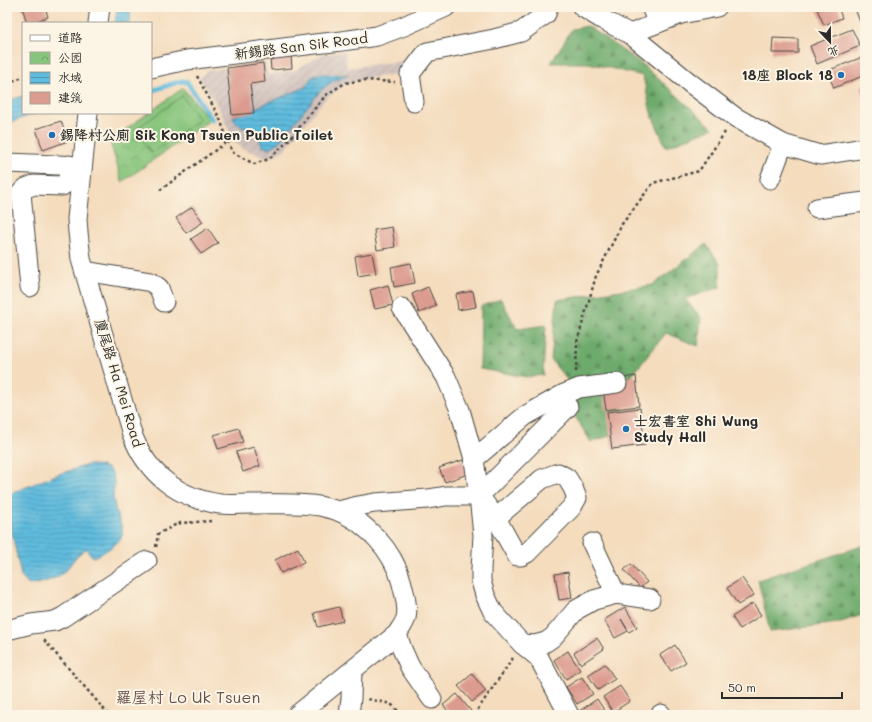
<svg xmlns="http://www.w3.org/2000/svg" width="872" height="722" font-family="Mali,'LXGW WenKai TC',sans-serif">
<defs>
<pattern id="industrial-furrows" width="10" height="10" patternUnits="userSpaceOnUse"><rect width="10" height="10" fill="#cfc0bb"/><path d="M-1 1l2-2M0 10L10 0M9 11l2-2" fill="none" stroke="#b2a5a1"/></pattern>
<pattern id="forest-firs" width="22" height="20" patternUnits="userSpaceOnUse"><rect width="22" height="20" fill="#6daa6c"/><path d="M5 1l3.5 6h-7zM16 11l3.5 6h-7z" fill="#5a8b59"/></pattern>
<pattern id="park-crowns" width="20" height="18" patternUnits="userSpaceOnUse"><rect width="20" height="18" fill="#87c57c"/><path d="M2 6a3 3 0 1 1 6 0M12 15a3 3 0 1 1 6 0" fill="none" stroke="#6fa066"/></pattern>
<pattern id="water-rules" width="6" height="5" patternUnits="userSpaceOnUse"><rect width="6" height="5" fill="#60bcde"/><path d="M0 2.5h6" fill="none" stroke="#4f99b4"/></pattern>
</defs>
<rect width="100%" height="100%" fill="#fcf5e5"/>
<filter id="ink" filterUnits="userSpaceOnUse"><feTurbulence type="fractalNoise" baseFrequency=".025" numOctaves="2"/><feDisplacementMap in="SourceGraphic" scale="8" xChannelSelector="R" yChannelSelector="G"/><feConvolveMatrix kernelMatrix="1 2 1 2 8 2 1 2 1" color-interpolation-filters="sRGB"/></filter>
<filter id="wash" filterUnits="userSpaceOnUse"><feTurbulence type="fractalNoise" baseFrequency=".012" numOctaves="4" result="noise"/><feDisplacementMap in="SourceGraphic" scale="16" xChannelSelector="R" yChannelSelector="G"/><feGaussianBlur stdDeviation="0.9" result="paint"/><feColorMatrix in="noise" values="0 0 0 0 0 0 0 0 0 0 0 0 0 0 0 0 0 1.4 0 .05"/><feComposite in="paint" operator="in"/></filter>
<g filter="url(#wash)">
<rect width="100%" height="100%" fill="#f4dcbd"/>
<polygon fill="url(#industrial-furrows)" points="345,51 347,68 402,61 400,74 368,78 345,84 324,100 284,150 273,156 265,157 243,149 233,140 218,106 200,78 206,71 265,62 268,75 295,70 323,54"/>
<g fill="url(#forest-firs)" stroke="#4c6a4c">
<polygon points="588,26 642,64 713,128 666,147 651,113 643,76 589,63 551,63 572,29"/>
<polygon points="706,244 720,264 720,287 685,299 701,317 698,346 666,333 618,393 628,430 591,442 571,410 572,386 551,360 557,300 653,285"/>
<polygon points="501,299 517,329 546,325 543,375 527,377 480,369 481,306"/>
<polygon points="865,545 865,614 838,623 770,632 758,580"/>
</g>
<polygon fill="url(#park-crowns)" stroke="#597854" points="183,88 210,120 122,182 110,141 148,113 151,113 151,111"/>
<polygon fill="#87c57c" stroke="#597854" points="182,96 199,120 152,153 135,130"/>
<g fill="url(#water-rules)" stroke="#467484">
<polygon points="117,7 131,7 130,23 115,23"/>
<polygon points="319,74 349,75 333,81 321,90 278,143 269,148 262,146 259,137 236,123 233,117 306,87 311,78"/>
<polygon points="23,96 23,113 36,113 7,124 7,101"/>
<path d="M87,465C95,465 105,465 110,471C117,479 113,489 113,498C114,501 114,504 115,507C116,514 125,530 122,536C120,543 99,556 93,557L86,549C75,555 72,564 64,572C56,580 42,582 32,585C26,584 24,580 21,576L7,509L8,502L12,493L19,490L56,475Z"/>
</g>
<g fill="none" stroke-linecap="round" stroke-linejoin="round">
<polyline stroke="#60bcde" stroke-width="5" points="151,91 181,81 187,82 212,120"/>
</g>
<g id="blocks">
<g fill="#dc9b8f">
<polygon points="22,7 45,7 48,17 31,23 27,23"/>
<polygon points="816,7 838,7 842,18 824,25"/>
<polygon points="860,7 865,7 865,26 862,27 855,9"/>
<polygon points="852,29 860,46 817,64 810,46"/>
<polygon points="773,38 798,39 798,53 772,53"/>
<polygon points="291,56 292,68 271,70 270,58"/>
<polygon points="865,56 865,75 834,88 827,71"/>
<polygon points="263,63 265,82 250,84 254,113 232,115 227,68"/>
<polygon points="865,85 865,98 861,87"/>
<polygon points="61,121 68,141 43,150 36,129"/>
<polygon points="192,207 203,222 186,233 176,218"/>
<polygon points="392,227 395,247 377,250 374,230"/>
<polygon points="208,228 218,243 201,254 191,239"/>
<polygon points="372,253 376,273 358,276 355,256"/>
<polygon points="411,263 415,283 394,287 391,267"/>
<polygon points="388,285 393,305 375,309 370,290"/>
<polygon points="428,287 436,306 419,313 412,294"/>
<polygon points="473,291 476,307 458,310 456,294"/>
<polygon points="636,376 639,406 606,410 602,381"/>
<polygon points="640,408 645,445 612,449 607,412"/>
<polygon points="239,428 243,442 218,449 214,435"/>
<polygon points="254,447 260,466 243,472 236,452"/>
<polygon points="463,460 468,474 445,482 439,468"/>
<polygon points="298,548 304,562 281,573 275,560"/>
<polygon points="631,564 647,582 640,588 624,570"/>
<polygon points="568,572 572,598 559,600 555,574"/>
<polygon points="742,578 754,595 738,605 727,588"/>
<polygon points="753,603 761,615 740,629 732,617"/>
<polygon points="339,607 343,621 318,627 314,613"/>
<polygon points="625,607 637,627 629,632 621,619 628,631 615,638 604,620"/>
<polygon points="597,638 604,649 581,664 574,653"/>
<polygon points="675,645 686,662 671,671 660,655"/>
<polygon points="568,651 580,670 566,679 554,660"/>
<polygon points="605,664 615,679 598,690 588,675"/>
<polygon points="472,674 486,691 472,702 458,686"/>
<polygon points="582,677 593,694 577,704 566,687"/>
<polygon points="620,686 630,701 613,712 603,697"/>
<polygon points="457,694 471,711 465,715 451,715 443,705"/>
<polygon points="597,699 606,713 603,715 580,715 578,712"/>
</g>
</g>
</g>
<g filter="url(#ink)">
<use href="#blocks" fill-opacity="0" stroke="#494641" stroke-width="1"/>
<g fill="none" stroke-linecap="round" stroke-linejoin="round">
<defs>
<g id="minor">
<polyline points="582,7 600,18 630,34 690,83 735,117 783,144 820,155 865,148"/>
<polyline points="651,7 658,23"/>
<polyline points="98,23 100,7"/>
<polyline points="630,34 681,14 717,7"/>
<polyline points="151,68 187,60 315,44 342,41 377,36 404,26 446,7"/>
<polyline points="414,102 410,74 427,52 494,39 521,32 546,14 548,7"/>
<path d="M88,113L77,219L78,232L81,259L132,434C147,474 178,498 220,504C230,505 240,504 250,504C293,504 334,498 368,530C381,541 391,555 398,571C402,582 409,607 406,618C404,624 400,629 397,634L297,715"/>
<polyline points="7,163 81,166"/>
<polyline points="770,179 783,144"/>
<polyline points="817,208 865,202"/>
<polyline points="85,271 151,282 159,288 164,302"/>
<path d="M30,287L21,193L26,188L34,185L62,186C70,182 69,173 69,165"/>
<polyline points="402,308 446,377 460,410 474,459 479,496 483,535 481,569 481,581 485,595 493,612 522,644 539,658 569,715"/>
<polyline points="474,459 525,416 564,394 579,388 617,383"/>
<polyline points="480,497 496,518 517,556 521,556 527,553 572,507 577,498 573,488 567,478 558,473 542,479 496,518"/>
<polyline points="339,511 358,506 375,503 428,499 446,496 479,496 568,407"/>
<polyline points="592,543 616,594"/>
<polyline points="7,630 31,624 55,621 63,617 147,561"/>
<polyline points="397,634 402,649 410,667 432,699"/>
<polyline points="522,644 535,645 546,642 553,637 576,610 594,600 616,594 650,599"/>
<polyline points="349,715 351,698 352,671"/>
<polyline points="660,715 661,714"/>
</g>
</defs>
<use href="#minor" stroke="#494641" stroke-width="21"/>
<g stroke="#494641" stroke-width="2.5" stroke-dasharray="3 3" stroke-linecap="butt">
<polyline points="197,76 220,119 232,152 254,164 269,159 287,142 326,95 345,83 364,80 395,82"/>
<polyline points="7,83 23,77"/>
<polyline points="160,190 228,141"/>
<polyline points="576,372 577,342 596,276 622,224 653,183 699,171 725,132"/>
<polyline points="156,547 158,534 175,525 181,523 211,521"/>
<polyline points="44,640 109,715"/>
<polyline points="368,699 391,704 402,715"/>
<polyline points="474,715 513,658"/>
</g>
<use href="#minor" stroke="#fff" stroke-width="19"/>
</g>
</g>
<g fill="#1f6fb2" stroke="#fcf5e5" stroke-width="1.5">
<circle cx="841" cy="75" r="4"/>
<circle cx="52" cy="135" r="4"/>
<circle cx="626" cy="429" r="4"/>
</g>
<g text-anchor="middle" stroke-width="4" stroke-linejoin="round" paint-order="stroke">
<g font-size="14" fill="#2b2b2b" stroke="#fcf5e5">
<text transform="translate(301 46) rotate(-7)" y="5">新錫路 San Sik Road</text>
<text transform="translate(119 383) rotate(73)" y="5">廈尾路 Ha Mei Road</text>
</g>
<g font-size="14" font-weight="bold" fill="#2b2b2b" stroke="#fcf5e5" text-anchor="start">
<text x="833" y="80" text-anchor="end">18座 Block 18</text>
<text x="60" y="140">錫降村公廁 Sik Kong Tsuen Public Toilet</text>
<text x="634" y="426">士宏書室 Shi Wung<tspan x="634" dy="16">Study Hall</tspan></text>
</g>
<g font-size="16" fill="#69524e" stroke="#fcf5e5">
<text x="188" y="703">羅屋村 Lo Uk Tsuen</text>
</g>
</g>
<rect width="872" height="722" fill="none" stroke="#fcf5e5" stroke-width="24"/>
<rect x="22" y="22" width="130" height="92" fill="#fcf5e5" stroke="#a8a49b"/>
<rect x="30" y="35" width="20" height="6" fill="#ffffff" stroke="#a8a49b"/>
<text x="58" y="42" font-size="12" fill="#2b2b2b">道路</text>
<rect x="30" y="52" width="20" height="12" fill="url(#park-crowns)" stroke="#a8a49b"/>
<text x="58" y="62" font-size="12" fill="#2b2b2b">公园</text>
<rect x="30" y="72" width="20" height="12" fill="url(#water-rules)" stroke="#a8a49b"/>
<text x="58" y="82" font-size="12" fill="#2b2b2b">水域</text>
<rect x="30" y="92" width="20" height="12" fill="#dc9b8f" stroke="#a8a49b"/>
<text x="58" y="102" font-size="12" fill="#2b2b2b">建筑</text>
<g transform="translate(830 42) rotate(158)" stroke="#fcf5e5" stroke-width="3" paint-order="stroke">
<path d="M0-3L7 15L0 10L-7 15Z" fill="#2b2b2b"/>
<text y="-6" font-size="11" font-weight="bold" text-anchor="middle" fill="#2b2b2b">北</text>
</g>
<path d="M722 692v6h120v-6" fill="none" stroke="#2b2b2b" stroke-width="2"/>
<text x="728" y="692" font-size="12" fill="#2b2b2b" stroke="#fcf5e5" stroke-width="3" paint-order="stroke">50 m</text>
</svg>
